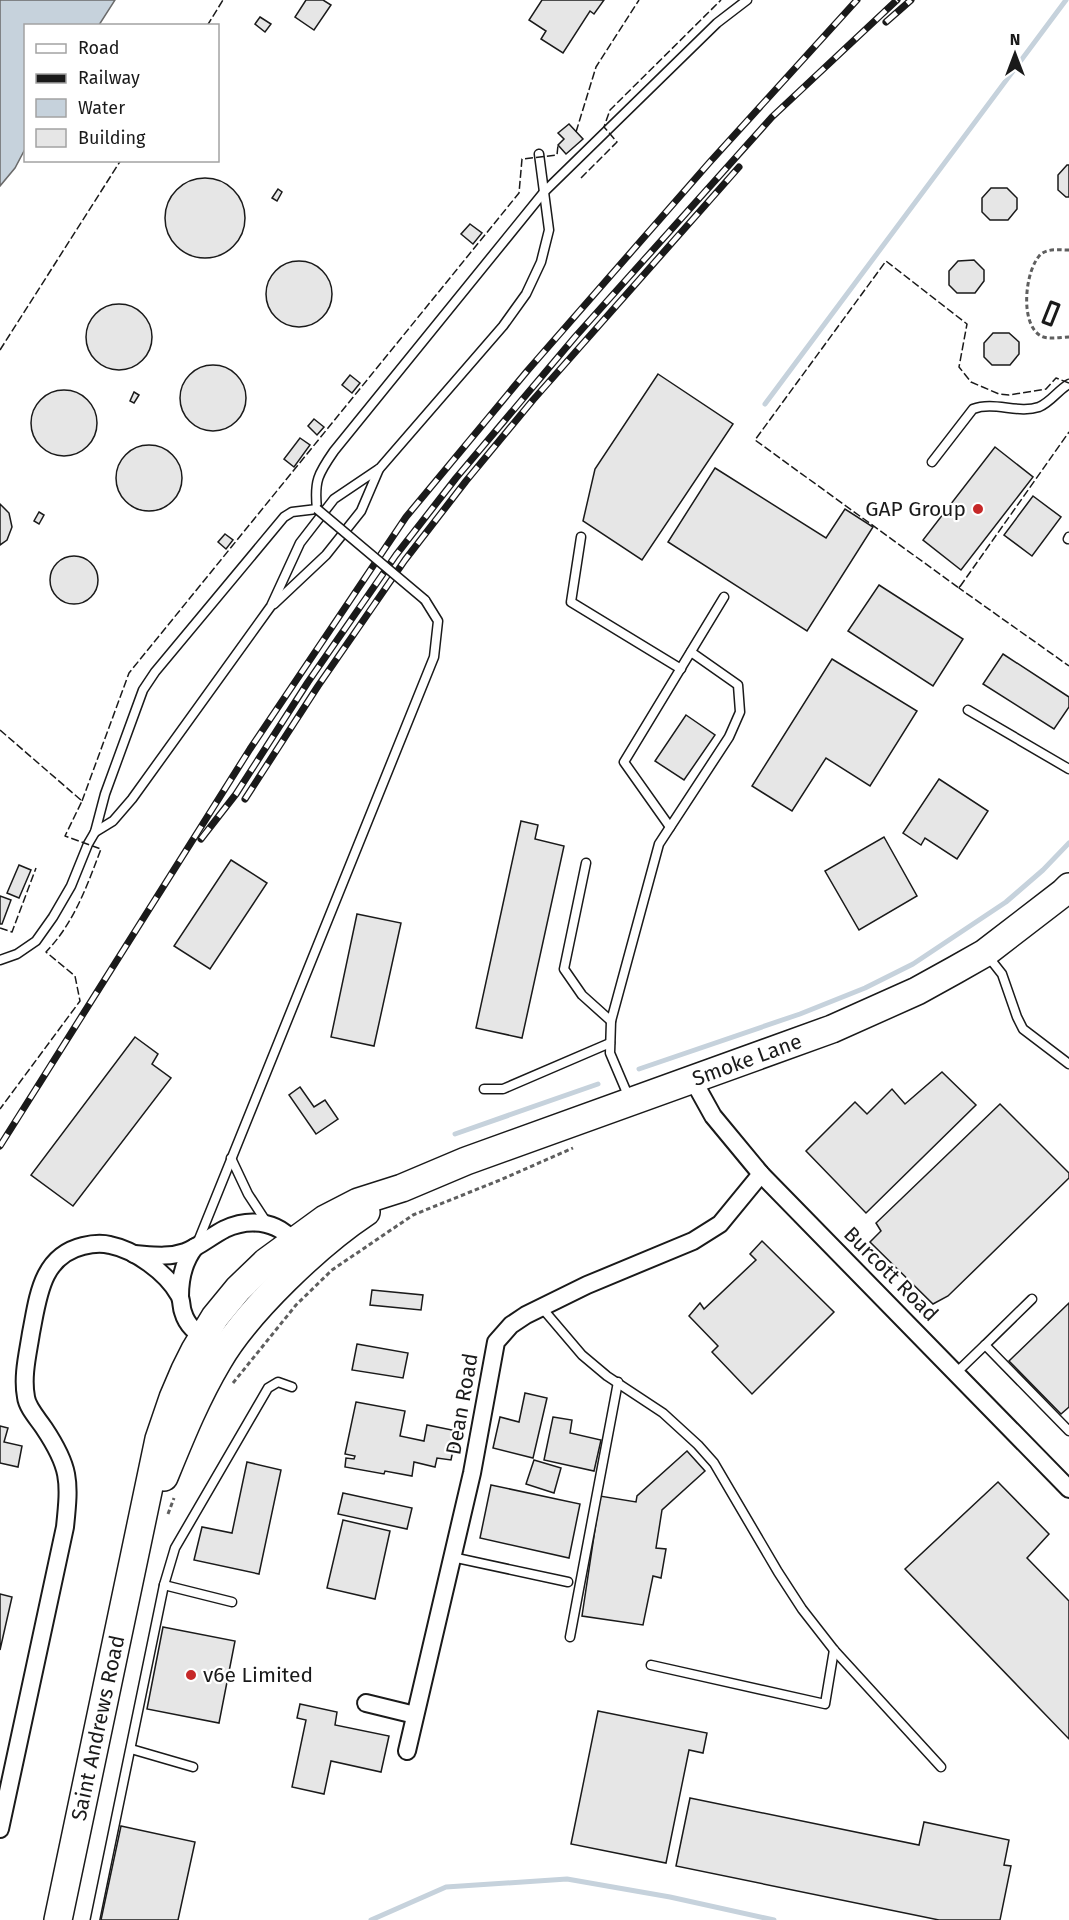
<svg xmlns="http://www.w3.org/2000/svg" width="1069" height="1920" font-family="'Fira Sans',sans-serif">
<rect width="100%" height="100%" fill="#fff"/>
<polygon fill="#c6d2dc" stroke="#6a6a6a" stroke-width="1.5" points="0,0 115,0 99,25 26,26 25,149 15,168 0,186"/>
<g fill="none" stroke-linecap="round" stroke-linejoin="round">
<g stroke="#c6d2dc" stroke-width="5">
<polyline points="765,404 1066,0"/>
<polyline points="639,1069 800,1014 865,988 913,964 1006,902 1043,870 1069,843"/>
<polyline points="455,1134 598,1084"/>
<polyline points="371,1920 446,1887 567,1879 670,1897 774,1920"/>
</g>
</g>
<g fill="#e6e6e6" stroke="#1a1a1a" stroke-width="1.5">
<polygon points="306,0 323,0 331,5 314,30 295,17"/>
<polygon points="542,0 604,0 594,14 590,11 563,53 541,39 546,31 529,20"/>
<polygon points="260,17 271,24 265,32 255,24"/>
<polygon points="569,124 583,139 566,154 558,145 564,139 558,133"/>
<polygon points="1067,165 1069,165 1069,197 1066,197 1058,190 1058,175"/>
<circle cx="205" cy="218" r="40"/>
<polygon points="991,188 1007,188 1017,198 1017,209 1008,220 990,220 982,212 982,198"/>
<polygon points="278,189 282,192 277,201 272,198"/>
<polygon points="470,224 482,233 473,244 461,234"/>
<polygon points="974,260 984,270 984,281 975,293 957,293 949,285 949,271 958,261"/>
<circle cx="299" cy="294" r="33"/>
<circle cx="119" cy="337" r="33"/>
<polygon points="993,333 1009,333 1019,342 1019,354 1010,365 992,365 984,357 984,343"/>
<circle cx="213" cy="398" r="33"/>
<polygon points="658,374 733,424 642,560 583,521 595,469"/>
<polygon points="350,375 360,383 352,393 342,385"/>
<circle cx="64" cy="423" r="33"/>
<polygon points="134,392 139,395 134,403 130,401"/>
<polygon points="314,419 324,427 317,435 308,426"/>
<polygon points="300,438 310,445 294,467 284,459"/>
<circle cx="149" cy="478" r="33"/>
<polygon points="995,447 1033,477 961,570 923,540"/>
<polygon points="715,468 826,538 845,509 873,527 807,631 668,542"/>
<polygon points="1033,496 1061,517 1032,556 1004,535"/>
<polygon points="0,504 9,513 12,527 7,540 0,545"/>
<polygon points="39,512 44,515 39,524 34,521"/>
<polygon points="225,534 233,540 226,549 218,542"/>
<circle cx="74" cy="580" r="24"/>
<polygon points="879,585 963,639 933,686 848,631"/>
<polygon points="1003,654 1069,697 1069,707 1054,729 983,684"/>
<polygon points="832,659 917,711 870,786 826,758 792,811 752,786"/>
<polygon points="686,715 715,735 684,780 655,761"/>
<polygon points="939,779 988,811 957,859 925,838 921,845 903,833"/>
<polygon points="521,821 538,825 535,839 564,846 522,1038 476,1028"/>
<polygon points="884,837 917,896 859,930 825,871"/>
<polygon points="231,860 267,883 210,969 174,946"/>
<polygon points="19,865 31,870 19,898 7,893"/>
<polygon points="0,896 11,900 2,924 0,924"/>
<polygon points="357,914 401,923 374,1046 331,1037"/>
<polygon points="135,1037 158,1054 152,1064 171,1078 73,1206 31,1175"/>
<polygon points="942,1072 976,1105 866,1213 806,1151 855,1102 867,1114 892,1089 905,1104"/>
<polygon points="300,1087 314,1107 325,1100 338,1119 316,1134 289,1095"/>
<polygon points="1000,1104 1069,1173 1069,1178 948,1296 933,1304 870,1242 881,1231 876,1223"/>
<polygon points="762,1241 834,1312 752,1394 712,1352 718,1346 689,1316 700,1303 704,1309 756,1260 750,1254"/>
<polygon points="372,1290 423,1295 421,1310 370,1305"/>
<polygon points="1069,1303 1069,1407 1061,1414 1009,1361"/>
<polygon points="357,1344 408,1353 403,1378 352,1370"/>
<polygon points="525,1393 547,1398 533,1458 493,1448 500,1417 519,1422"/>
<polygon points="356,1402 405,1411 400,1436 424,1441 427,1425 457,1431 451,1460 437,1458 435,1467 414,1462 412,1476 385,1471 384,1474 345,1467 346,1458 354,1459 355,1456 345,1454"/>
<polygon points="553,1417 572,1420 570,1433 601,1440 594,1471 544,1460"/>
<polygon points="0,1426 8,1428 4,1442 22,1446 18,1467 0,1463"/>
<polygon points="687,1451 705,1471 662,1510 656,1548 666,1549 661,1578 653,1576 643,1625 582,1616 600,1496 636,1502 637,1496"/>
<polygon points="534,1460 561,1468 554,1493 526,1484"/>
<polygon points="247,1462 281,1470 259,1574 194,1560 202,1527 232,1533"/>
<polygon points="998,1482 1049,1534 1027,1558 1069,1601 1069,1739 905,1569"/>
<polygon points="491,1485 580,1504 569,1558 480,1538"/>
<polygon points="343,1493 412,1508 407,1529 338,1514"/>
<polygon points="343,1520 390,1531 375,1599 327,1588"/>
<polygon points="0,1594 12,1597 0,1650"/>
<polygon points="163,1627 235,1641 219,1723 147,1709"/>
<polygon points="300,1704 337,1712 335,1725 389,1736 381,1772 331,1761 324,1794 292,1787 306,1720 297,1718"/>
<polygon points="598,1711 707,1733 703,1753 689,1750 666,1863 571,1844"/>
<polygon points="690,1798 919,1845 924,1822 1009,1840 1004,1865 1011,1866 1000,1920 939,1920 676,1866"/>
<polygon points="121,1826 195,1842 178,1920 101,1920"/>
</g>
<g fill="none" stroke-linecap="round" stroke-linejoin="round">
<defs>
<g id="service">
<path d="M932,462L973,409C994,401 1018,414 1039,407C1051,402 1058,390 1069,384"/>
<polyline points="581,537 571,602 681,669"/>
<polyline points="1068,539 1069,537"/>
<polyline points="274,604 326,555 361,511 379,469"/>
<polyline points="968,710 1069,769"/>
<polyline points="670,827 624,762 724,597"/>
<polyline points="95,832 113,821 132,799 271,606 300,543 334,499 380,468 503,326 526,294 541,262 549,230 539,154"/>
<polyline points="586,863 564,969 582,995 611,1021"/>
<polyline points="987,955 1002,974 1017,1017 1023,1029 1069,1064"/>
<path d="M0,960L17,954L36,941L53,917L71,886L88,844L95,832L105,794L143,690L155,672L284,517L292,512L317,509C314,481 318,474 334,451L544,192L717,23L747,0"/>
<polyline points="484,1089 503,1089 610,1043"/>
<polyline points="630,1100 610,1053 611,1021 659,844 729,737 740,712 738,685 691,652"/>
<polyline points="231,1158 248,1194 267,1223"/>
<polyline points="197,1244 434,657 438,621 425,600"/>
<polyline points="542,1308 582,1355 607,1376 663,1413 698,1445 714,1463 778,1572 802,1609 834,1650 941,1767"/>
<polyline points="985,1345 1032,1299"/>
<polyline points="956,1373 985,1345 1069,1431"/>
<polyline points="452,1557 568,1582"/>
<polyline points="164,1585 232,1602"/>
<polyline points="570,1637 618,1382"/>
<polyline points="651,1665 825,1704 834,1650"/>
<polyline points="131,1749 193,1767"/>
<polyline points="95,1920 164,1585 175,1548 268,1388 278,1382 292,1387"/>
</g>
<g id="minor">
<polyline points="693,1080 713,1116 761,1174 1069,1489"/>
<path d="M134,1254C151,1255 168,1258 185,1252C199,1247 211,1236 225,1229C251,1217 284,1221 297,1249"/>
<path d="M180,1296C180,1279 184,1261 195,1247"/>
<polyline points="366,1703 415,1715"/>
<polyline points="407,1751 472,1473 496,1342 511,1325 526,1315 587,1285 693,1241 720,1224 761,1174"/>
<path d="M0,1829L65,1527C70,1480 70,1467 44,1428C38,1419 27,1407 26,1397C22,1376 28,1353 31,1333C38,1298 41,1256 83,1246C91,1244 102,1243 110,1245C135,1250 166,1272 179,1295C182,1300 181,1307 183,1312C187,1326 198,1335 211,1340"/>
</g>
<g id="trunk">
<path d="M164,1477C180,1438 196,1398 218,1361C247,1311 318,1244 366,1212"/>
<polyline points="58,1920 159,1439 173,1398 185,1370 195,1350 215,1317 238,1289 266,1262 325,1219 358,1202 402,1188 466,1161 832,1029 917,991 955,970 985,953 1063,893 1069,887"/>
</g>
</defs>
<use href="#service" stroke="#1a1a1a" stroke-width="11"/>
<use href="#minor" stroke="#1a1a1a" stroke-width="20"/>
<use href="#trunk" stroke="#1a1a1a" stroke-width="30"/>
<g stroke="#5f5f5f" stroke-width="3" stroke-dasharray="4.5 3" stroke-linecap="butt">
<path d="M1069,250C1060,250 1049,248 1041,254C1025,269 1019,324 1041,336C1048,340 1061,337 1069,337"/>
<polyline points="233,1383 296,1305 332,1270 413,1215 500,1180 573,1148"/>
<polyline points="168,1514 174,1498"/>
</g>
<use href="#service" stroke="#fff" stroke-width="8"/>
<use href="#minor" stroke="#fff" stroke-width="16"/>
<use href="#trunk" stroke="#fff" stroke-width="27"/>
<defs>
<g id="rail">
<polyline points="886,22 911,0"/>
<polyline points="245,799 318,686 405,560 466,481 533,400 739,167"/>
<polyline points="201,839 236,794 308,682 396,555 456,478 575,337 772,117 897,0"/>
<polyline points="0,1146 250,749 406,517 528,370 709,163 857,0"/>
</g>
</defs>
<use href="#rail" stroke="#1a1a1a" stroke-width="7"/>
<use href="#rail" stroke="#fff" stroke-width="4.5" stroke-dasharray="14" stroke-linecap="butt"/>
<defs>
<polyline id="service-bridge" points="317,509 425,600"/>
</defs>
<use href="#service-bridge" stroke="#1a1a1a" stroke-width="11" stroke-linecap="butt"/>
<use href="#service-bridge" stroke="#fff" stroke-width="8"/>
<g stroke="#1a1a1a" stroke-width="1.5" stroke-dasharray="8 3" stroke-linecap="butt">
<polyline points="207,26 223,0"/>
<polyline points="576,132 596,67 639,0"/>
<polyline points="581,178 617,142 604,127 610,110 721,0"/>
<polyline points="0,350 121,160"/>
<polyline points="1069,383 1056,378 1046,389 1009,395 999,394 971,382 959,367 967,324 886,261 755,440 959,588 1069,432"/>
<polyline points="960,586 959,588 1069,666"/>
<path d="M0,730L82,801L65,836L101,849C87,886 74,923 46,952L75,976L80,1001L0,1109"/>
<polyline points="82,801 129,673 519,193 522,159 557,155 558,145"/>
<polyline points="0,928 12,932 36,868"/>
</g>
<polygon stroke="#1a1a1a" stroke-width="3" points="1051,302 1059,305 1051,325 1043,322"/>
</g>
<g fill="#c62828" stroke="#fff" stroke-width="2">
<circle cx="978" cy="509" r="6"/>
<circle cx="191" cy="1675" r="6"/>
</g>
<g text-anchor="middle" stroke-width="4.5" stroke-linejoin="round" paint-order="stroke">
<g font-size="21" fill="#1a1a1a" stroke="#fff" text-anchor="end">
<text x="966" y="516">GAP Group</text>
<text x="203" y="1682" text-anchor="start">v6e Limited</text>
</g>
<g font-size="21" fill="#1a1a1a" stroke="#fff">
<text transform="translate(747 1060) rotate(-20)" y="7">Smoke Lane</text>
<text transform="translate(891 1274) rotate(45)" y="7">Burcott Road</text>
<text transform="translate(462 1404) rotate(-80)" y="7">Dean Road</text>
<text transform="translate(98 1728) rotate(-78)" y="7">Saint Andrews Road</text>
</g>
</g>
<rect x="24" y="24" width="195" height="138" fill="#ffffff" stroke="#a3a3a3" stroke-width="1.5"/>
<rect x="36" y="44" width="30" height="9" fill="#ffffff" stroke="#a3a3a3" stroke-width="1.5"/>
<text x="78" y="54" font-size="18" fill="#1a1a1a">Road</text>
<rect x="36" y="74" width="30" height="9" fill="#1a1a1a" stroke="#a3a3a3" stroke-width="1.5"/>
<text x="78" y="84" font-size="18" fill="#1a1a1a">Railway</text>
<rect x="36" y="99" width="30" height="18" fill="#c6d2dc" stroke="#a3a3a3" stroke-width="1.5"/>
<text x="78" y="114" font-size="18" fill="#1a1a1a">Water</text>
<rect x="36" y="129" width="30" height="18" fill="#e6e6e6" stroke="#a3a3a3" stroke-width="1.5"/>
<text x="78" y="144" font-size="18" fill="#1a1a1a">Building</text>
<g transform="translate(1015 54)" stroke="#ffffff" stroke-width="4.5" paint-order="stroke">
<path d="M0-4.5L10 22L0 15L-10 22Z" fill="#1a1a1a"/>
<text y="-9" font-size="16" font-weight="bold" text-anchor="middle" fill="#1a1a1a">N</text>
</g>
</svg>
